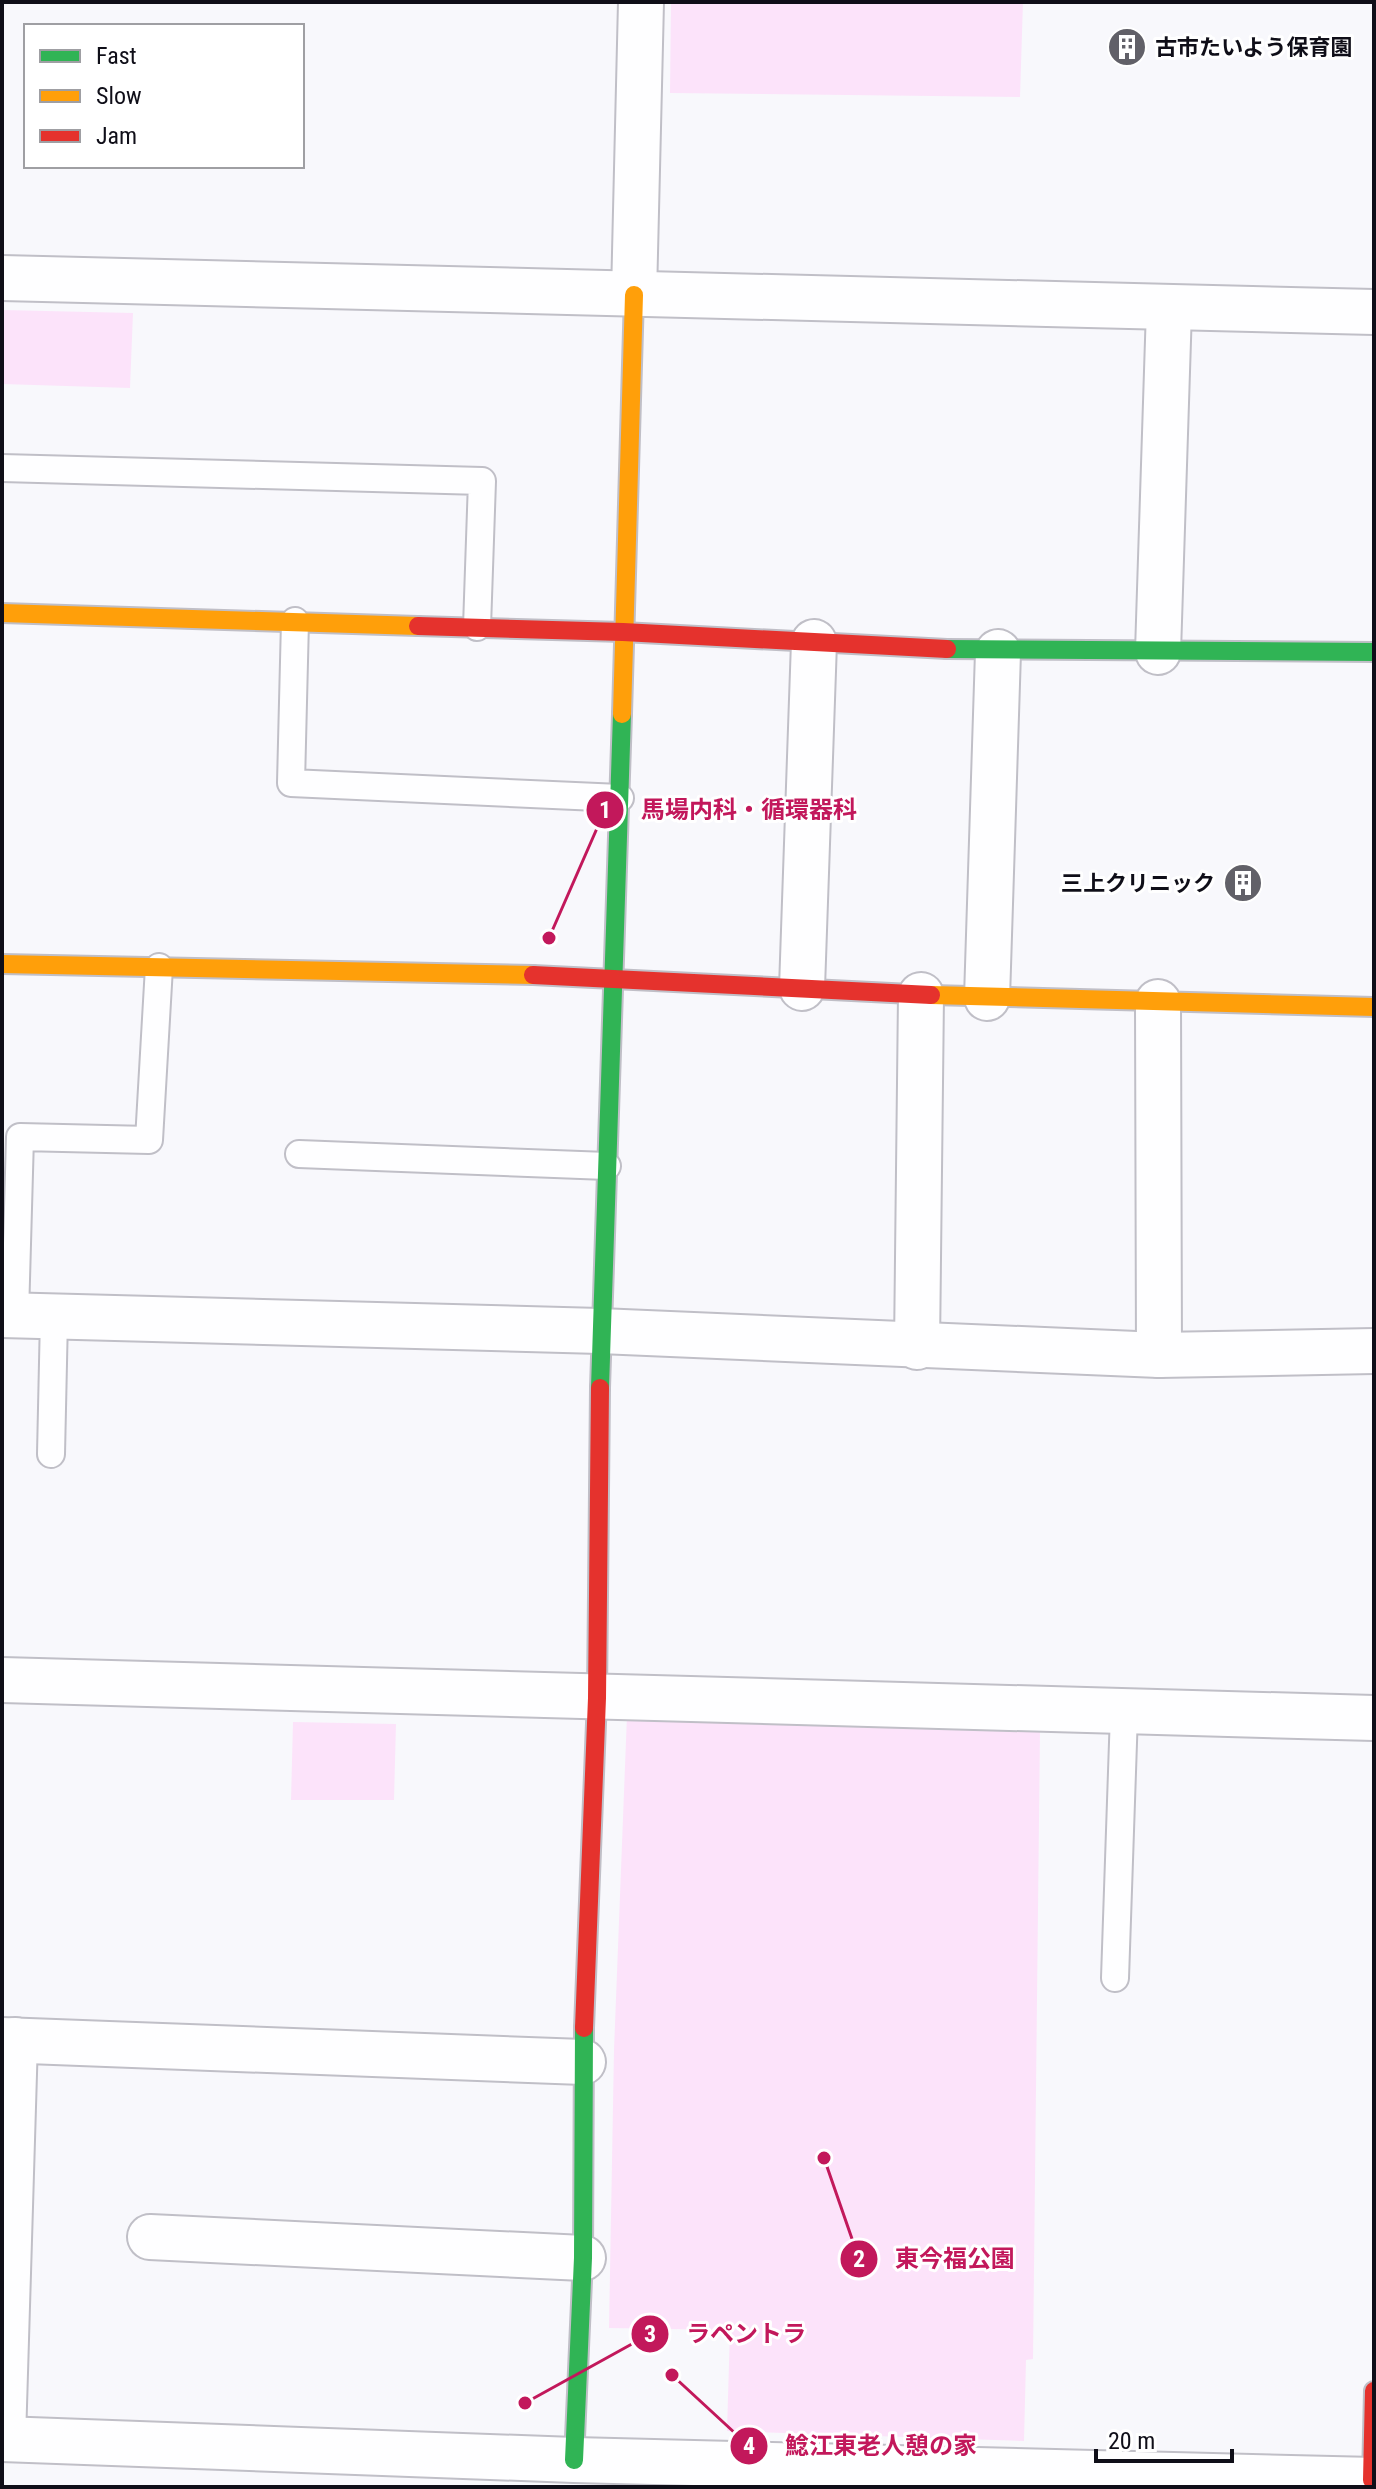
<svg xmlns="http://www.w3.org/2000/svg" width="1376" height="2489" font-family="'Roboto Condensed','Noto Sans JP',sans-serif">
<rect width="100%" height="100%" fill="#f8f8fc"/>
<g fill="#fce3fa">
<polygon points="671,2 1023,2 1020,97 670,93"/>
<polygon points="2,310 133,313 130,388 2,384"/>
<polygon points="627,1715 1040,1730 1033,2359 1026,2360 1024,2441 727,2431 730,2330 609,2328 614,2050"/>
<polygon points="293,1722 396,1724 394,1800 291,1800"/>
</g>
<g fill="none" stroke-linecap="round" stroke-linejoin="round">
<defs>
<g id="lane">
<polyline points="2,468 482,481 477,627"/>
<polyline points="295,621 291,783 620,798"/>
<polyline points="299,1154 607,1166"/>
<polyline points="15,1315 20,1137 149,1140 159,967"/>
<polyline points="51,1454 54,1317"/>
<polyline points="1115,1978 1124,1713"/>
</g>
<g id="street">
<polyline points="2,278 1374,312"/>
<polyline points="634,295 641,2"/>
<polyline points="1158,652 1169,309"/>
<polyline points="802,988 814,642"/>
<polyline points="987,998 998,652"/>
<polyline points="1158,1002 1159,1355"/>
<polyline points="2,1315 600,1331 1159,1355 1374,1351"/>
<polyline points="917,1347 921,995"/>
<polyline points="2,1680 1374,1718"/>
<polyline points="2,2040 583,2062"/>
<polyline points="150,2237 583,2258"/>
<polyline points="2,2439 574,2460 1374,2480"/>
<polyline points="3,2439 15,2040"/>
</g>
<g id="fast">
<polyline points="947,649 1374,652"/>
<polyline points="600,1388 622,714"/>
<polyline points="574,2460 583,2258 584,2028"/>
</g>
<g id="slow">
<polyline points="2,613 418,626"/>
<polyline points="622,714 634,295"/>
<polyline points="2,964 533,975"/>
<polyline points="931,995 1374,1007"/>
</g>
<g id="jam">
<polyline points="418,626 623,632 947,649"/>
<polyline points="533,975 931,995"/>
<polyline points="584,2028 597,1698 600,1388"/>
<polyline points="1372,2480 1374,2391"/>
</g>
</defs>
<use href="#lane" stroke="#c0bfc7" stroke-width="30"/>
<use href="#street" stroke="#c0bfc7" stroke-width="48"/>
<use href="#fast" stroke="#c0bfc7" stroke-width="22"/>
<use href="#slow" stroke="#c0bfc7" stroke-width="22"/>
<use href="#jam" stroke="#c0bfc7" stroke-width="22"/>
<use href="#lane" stroke="#fefeff" stroke-width="26"/>
<use href="#street" stroke="#fefeff" stroke-width="44"/>
<use href="#fast" stroke="#30b455" stroke-width="18"/>
<use href="#slow" stroke="#ff9f0a" stroke-width="18"/>
<use href="#jam" stroke="#e5322d" stroke-width="18"/>
</g>
<defs>
<symbol id="building-disc" viewBox="-11 -11 22 22"><circle r="9.5" fill="#616068" stroke="#fff"/><path d="M-4-6H4V6H1V3H-1V6H-4ZM-2.5-4.3h1.7v1.8h-1.7ZM.8-4.3h1.7v1.8H.8ZM-2.5-1h1.7V.8h-1.7ZM.8-1h1.7V.8H.8Z" fill="#fff"/></symbol>
</defs>
<g fill-rule="evenodd">
<use href="#building-disc" x="1105" y="25" width="44" height="44"/>
<use href="#building-disc" x="1221" y="861" width="44" height="44"/>
</g>
<g text-anchor="middle" stroke-width="6" stroke-linejoin="round" paint-order="stroke">
<g font-size="22" font-weight="bold" fill="#0f0e18" stroke="#fff" text-anchor="start">
<text x="1155" y="55">古市たいよう保育園</text>
<text x="1215" y="891" text-anchor="end">三上クリニック</text>
</g>
</g>
<path fill="none" stroke="#c2185b" stroke-width="3" d="M549 938L605 810M824 2158L859 2259M525 2403L650 2334M672 2375L749 2446"/>
<g fill="#c2185b" stroke="#fff" stroke-width="3">
<circle cx="549" cy="938" r="8"/>
<circle cx="824" cy="2158" r="8"/>
<circle cx="525" cy="2403" r="8"/>
<circle cx="672" cy="2375" r="8"/>
<circle cx="605" cy="810" r="20"/>
<circle cx="859" cy="2259" r="20"/>
<circle cx="650" cy="2334" r="20"/>
<circle cx="749" cy="2446" r="20"/>
</g>
<g font-size="24" text-anchor="middle" font-weight="bold" fill="#fff">
<text x="605" y="818">1</text>
<text x="859" y="2267">2</text>
<text x="650" y="2342">3</text>
<text x="749" y="2454">4</text>
</g>
<g font-size="24" text-anchor="middle" font-weight="bold" fill="#c2185b" stroke="#fff" stroke-width="6" stroke-linejoin="round" paint-order="stroke">
<text x="749" y="818">馬場内科・循環器科</text>
<text x="955" y="2267">東今福公園</text>
<text x="746" y="2342">ラペントラ</text>
<text x="881" y="2454">鯰江東老人憩の家</text>
</g>
<rect width="1376" height="2489" fill="none" stroke="#0f0e18" stroke-width="8"/>
<rect x="24" y="24" width="280" height="144" fill="#ffffff" stroke="#9f9fa3" stroke-width="2"/>
<rect x="40" y="50" width="40" height="12" fill="#30b455" stroke="#9f9fa3" stroke-width="2"/>
<text x="96" y="64" font-size="24" fill="#0f0e18">Fast</text>
<rect x="40" y="90" width="40" height="12" fill="#ff9f0a" stroke="#9f9fa3" stroke-width="2"/>
<text x="96" y="104" font-size="24" fill="#0f0e18">Slow</text>
<rect x="40" y="130" width="40" height="12" fill="#e5322d" stroke="#9f9fa3" stroke-width="2"/>
<text x="96" y="144" font-size="24" fill="#0f0e18">Jam</text>
<path d="M1096 2449v12h136v-12" fill="none" stroke="#0f0e18" stroke-width="4"/>
<text x="1108" y="2449" font-size="24" fill="#0f0e18" stroke="#ffffff" stroke-width="6" paint-order="stroke">20 m</text>
</svg>
